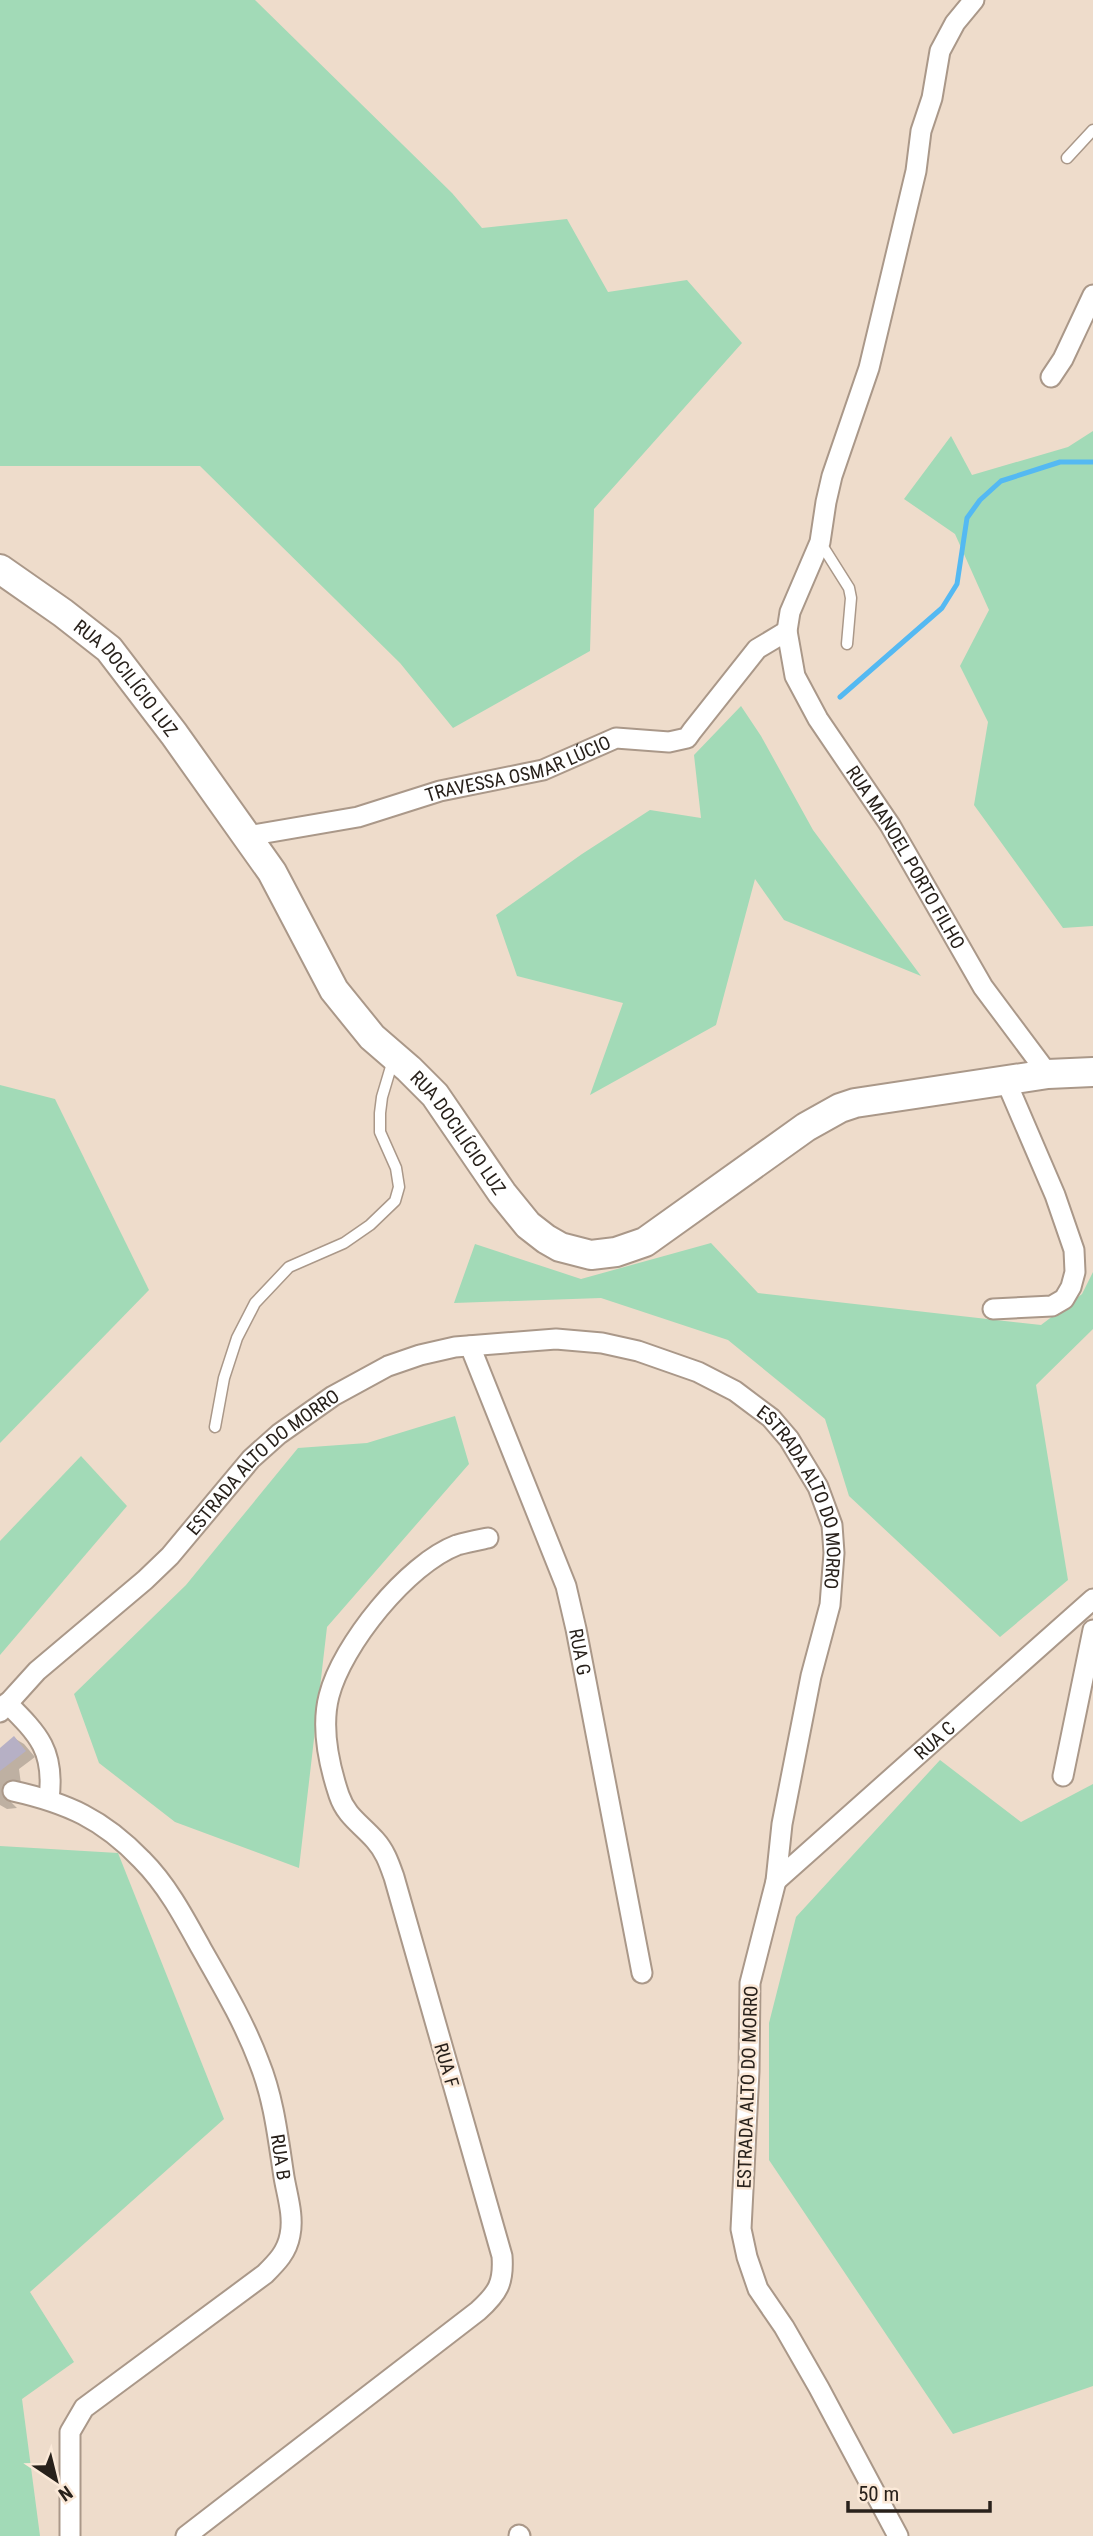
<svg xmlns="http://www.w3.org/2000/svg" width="1093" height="2536" font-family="'Roboto Condensed',sans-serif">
<rect width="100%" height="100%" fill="#eedccb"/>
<g fill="#a2dab7">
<polygon points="0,0 255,0 452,193 482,228 567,219 608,292 687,280 742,343 594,509 590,651 453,728 400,663 200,466 0,466"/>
<polygon points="1093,431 1093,926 1063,928 974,805 988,722 960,666 989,610 955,534 904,499 951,436 972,475 1068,447"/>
<polygon points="741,706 761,736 813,830 921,976 784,920 755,879 716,1025 590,1095 623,1003 517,976 496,915 582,854 650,810 701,818 694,755"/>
<polygon points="0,1085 55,1099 149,1290 0,1443"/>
<polygon points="711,1243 758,1293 1041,1325 1082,1294 1093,1272 1093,1329 1036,1385 1068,1580 1000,1637 849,1496 825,1419 728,1340 601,1298 454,1303 475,1244 581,1279"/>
<polygon points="455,1416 469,1464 327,1627 299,1868 175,1822 99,1763 74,1694 186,1585 298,1448 367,1443"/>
<polygon points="81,1456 127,1506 0,1655 0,1541"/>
<polygon points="940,1760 1021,1822 1093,1784 1093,2386 953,2434 769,2160 769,2023 796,1917"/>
<polygon points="0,1846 118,1853 224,2119 30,2292 74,2362 22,2399 40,2536 0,2536"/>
</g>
<polygon fill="#0003" points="14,1738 24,1744 35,1757 19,1769 21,1784 11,1793 11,1802 17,1808 7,1809 0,1805 0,1750"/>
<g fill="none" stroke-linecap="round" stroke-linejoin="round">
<polyline stroke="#54b9f2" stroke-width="5" points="840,697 942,608 957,584 967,518 980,500 1001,481 1060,462 1093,462"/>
</g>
<polygon fill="#b6b0c5" points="14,1736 26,1751 0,1771 0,1748"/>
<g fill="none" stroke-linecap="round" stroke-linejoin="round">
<defs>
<g id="lane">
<polyline points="1067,158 1093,130"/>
<polyline points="820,542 849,588 851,598 847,644"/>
<polyline points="215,1427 224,1378 237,1338 255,1303 289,1267 344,1243 370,1225 395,1201 399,1187 396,1168 380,1132 380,1113 382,1097 393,1060"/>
</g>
<g id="street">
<path id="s1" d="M974,0L955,23L940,51L932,98L921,131L916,171L869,368L832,476L826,502L820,542L790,612L787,631L795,676L818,719L890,825L983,987L1048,1074"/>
<polyline points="1051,377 1063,359 1093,295"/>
<path id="s2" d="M247,836L358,817L440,791L543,770L616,738L669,742L687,738L692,731L757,649L787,631"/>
<polyline points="993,1309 1052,1306 1064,1299 1071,1287 1075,1272 1074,1250 1055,1195 1006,1081"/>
<path id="s3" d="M470,1346L566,1586L576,1629L642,1973"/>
<path d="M7,1703C39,1735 55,1751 49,1799"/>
<path id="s4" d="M0,1712L37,1671L145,1580L170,1556L251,1459L279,1434L333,1396L388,1366L420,1355L455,1347L556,1339L602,1343L638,1351L698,1372L735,1391L771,1418L789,1439L818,1487L832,1525L834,1553L830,1605L811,1676L782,1824L776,1881L750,1983L749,2071L741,2229L747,2257L758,2289L784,2327L819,2388L898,2536"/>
<polyline points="1063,1776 1093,1630"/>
<path id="s5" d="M13,1791C67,1803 103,1819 142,1860C167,1885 184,1917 201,1948C222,1985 244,2022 259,2062C274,2099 278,2138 284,2177C287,2195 294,2216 290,2235C287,2252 277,2262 265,2274L84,2408L70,2432V2536"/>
<path id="s6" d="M776,1881L1093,1599"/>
<polyline points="519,2535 520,2536"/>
<path d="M186,2536L478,2311C498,2293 504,2283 502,2256L394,1877C389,1863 385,1851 375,1840C361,1824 346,1816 339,1795C329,1765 321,1727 329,1696C342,1645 407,1564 457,1545C467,1542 478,1540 488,1538"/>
</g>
<g id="secondary">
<path id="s7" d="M0,569L63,613L109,649L174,734L272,872L334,990L372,1037L409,1069L435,1095L502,1193L528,1225L546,1239L560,1247L591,1255L616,1252L645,1242L806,1127L840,1108L855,1103L1048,1074L1093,1072"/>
</g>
</defs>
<use href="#lane" stroke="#aa9889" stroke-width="13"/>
<use href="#street" stroke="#aa9889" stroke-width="23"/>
<use href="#secondary" stroke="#aa9889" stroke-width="32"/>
<use href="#lane" stroke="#fff" stroke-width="10"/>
<use href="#street" stroke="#fff" stroke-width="19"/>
<use href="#secondary" stroke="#fff" stroke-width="28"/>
</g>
<g text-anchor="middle" stroke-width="5" stroke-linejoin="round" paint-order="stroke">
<g font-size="19" fill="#28211b" stroke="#fbe9d8">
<text dy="7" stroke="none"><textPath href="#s7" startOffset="168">RUA DOCILÍCIO LUZ</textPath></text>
<text dy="7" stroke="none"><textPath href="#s2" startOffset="280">TRAVESSA OSMAR LÚCIO</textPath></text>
<text dy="7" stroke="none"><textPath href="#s1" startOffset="922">RUA MANOEL PORTO FILHO</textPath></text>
<text dy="7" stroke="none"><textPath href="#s7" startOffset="735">RUA DOCILÍCIO LUZ</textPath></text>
<text dy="7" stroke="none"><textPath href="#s4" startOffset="364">ESTRADA ALTO DO MORRO</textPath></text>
<text dy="7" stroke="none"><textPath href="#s4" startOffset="1015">ESTRADA ALTO DO MORRO</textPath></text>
<text dy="7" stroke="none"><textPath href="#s3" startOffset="326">RUA G</textPath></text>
<text dy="7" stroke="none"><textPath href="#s6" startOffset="212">RUA C</textPath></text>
<text transform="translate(447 2065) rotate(74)" y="7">RUA F</text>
<text transform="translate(747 2087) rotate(-88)" y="7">ESTRADA ALTO DO MORRO</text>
<text dy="7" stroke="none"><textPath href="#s5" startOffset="481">RUA B</textPath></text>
</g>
</g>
<g transform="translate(56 2480) rotate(145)" stroke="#fbe9d8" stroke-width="5" paint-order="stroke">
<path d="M0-5L12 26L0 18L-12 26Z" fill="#28211b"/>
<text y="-10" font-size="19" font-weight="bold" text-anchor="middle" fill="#28211b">N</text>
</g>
<path d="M848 2501v10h142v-10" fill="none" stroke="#28211b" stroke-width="3.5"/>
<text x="858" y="2501" font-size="21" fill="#28211b" stroke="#fbe9d8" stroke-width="5" paint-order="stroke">50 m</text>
</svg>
